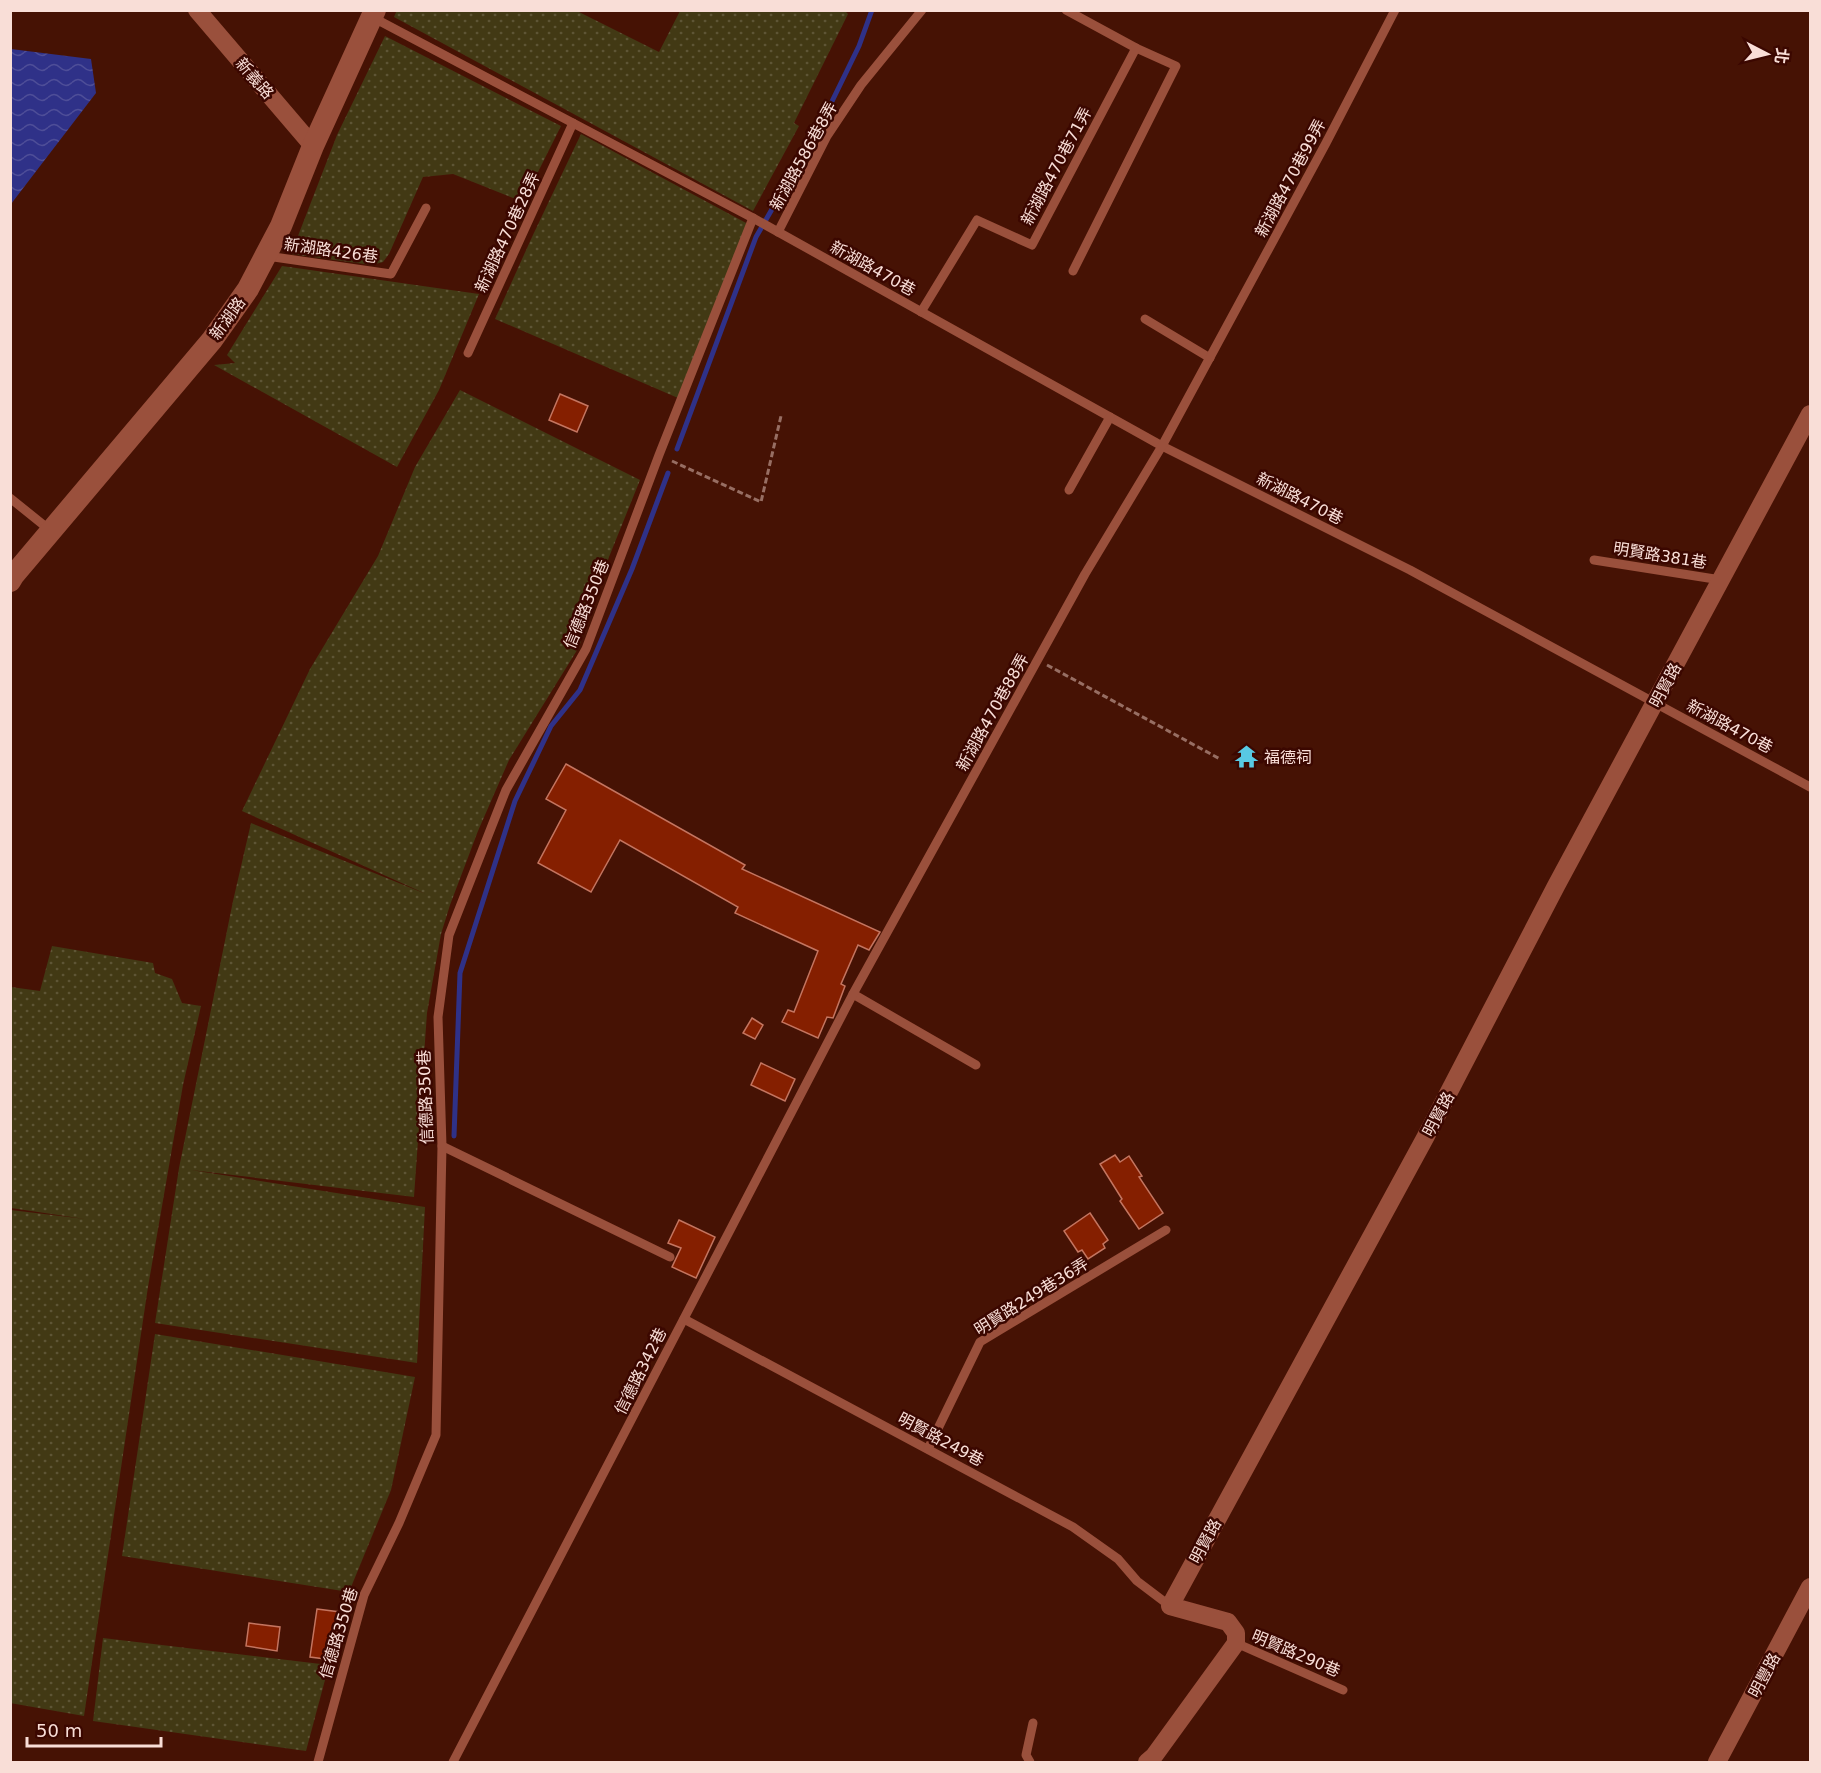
<svg xmlns="http://www.w3.org/2000/svg" width="1821" height="1773" font-family="'DejaVu Sans','Noto Sans TC',sans-serif">
<defs>
<pattern id="park-dots" width="8" height="8" patternUnits="userSpaceOnUse" patternTransform="scale(1.5)"><rect width="8" height="8" fill="#423914"/><path d="M2 2h.1M6 6h.1" fill="none" stroke="#5e5535" stroke-width="1.8" stroke-linecap="round"/></pattern>
<pattern id="water-waves" width="16" height="10" patternUnits="userSpaceOnUse" patternTransform="scale(1.5)"><rect width="16" height="10" fill="#2f3188"/><path d="M0 5q4-4 8 0t8 0" fill="none" stroke="#4e4e98"/></pattern>
</defs>
<rect width="100%" height="100%" fill="#461204"/>
<g fill="url(#park-dots)">
<polygon points="397,10 577,11 659,52 680,11 844,10 848,14 794,123 799,126 753,211 394,17"/>
<polygon points="385,36 561,126 523,202 453,174 423,177 389,254 383,262 372,265 291,254 337,135"/>
<polygon points="581,134 748,224 678,398 495,319 532,237"/>
<polygon points="282,266 479,294 439,390 397,467 214,365 235,363 227,355"/>
<polygon points="460,390 640,480 609,557 579,647 509,760 478,831 450,905 441,934 427,1013 414,1197 191,1170 425,1207 417,1363 155,1323 179,1168 233,901 251,823 426,894 242,811 310,669 378,556 415,467"/>
<polygon points="52,946 153,963 155,973 172,979 182,1003 201,1006 183,1085 148,1287 84,1716 10,1703 11,1210 85,1219 11,1208 11,987 40,991"/>
<polygon points="155,1334 415,1377 391,1490 349,1592 122,1556"/>
<polygon points="103,1638 329,1665 306,1751 93,1721"/>
</g>
<polygon fill="url(#water-waves)" points="11,49 91,59 96,93 11,204"/>
<g fill="none" stroke-linecap="round" stroke-linejoin="round">
<g stroke="#2f3188" stroke-width="5">
<polyline points="677,449 756,237 819,128 859,46 872,10"/>
<polyline points="454,1136 460,973 515,801 551,726 580,690 632,569 668,473"/>
</g>
</g>
<g fill="#851f00" stroke="#c47560" stroke-width="1.5">
<polygon points="560,394 588,406 577,432 549,420"/>
<polygon points="566,764 745,865 742,869 880,932 869,950 858,945 841,984 845,986 833,1018 827,1017 818,1038 782,1022 788,1010 794,1012 818,951 735,913 738,907 620,840 591,892 538,863 566,810 546,799"/>
<polygon points="752,1018 763,1025 755,1039 743,1033"/>
<polygon points="761,1063 795,1079 785,1101 751,1085"/>
<polygon points="1115,1155 1120,1162 1129,1156 1142,1176 1139,1177 1163,1213 1139,1229 1120,1201 1122,1199 1100,1164"/>
<polygon points="1090,1213 1108,1240 1103,1244 1105,1248 1088,1259 1082,1250 1078,1252 1064,1231"/>
<polygon points="679,1220 715,1237 696,1278 672,1267 681,1248 668,1243"/>
<polygon points="317,1609 340,1612 333,1660 310,1657"/>
<polygon points="249,1623 280,1627 277,1651 246,1646"/>
</g>
<g fill="none" stroke-linecap="round" stroke-linejoin="round">
<g stroke="#976e63" stroke-width="3" stroke-dasharray="6 3" stroke-linecap="butt">
<polyline points="672,461 761,502 781,416"/>
<polyline points="1047,665 1220,759"/>
</g>
<g stroke="#9a503c" stroke-width="9">
<polyline points="1066,10 1136,48 1176,66 1073,271"/>
<polyline points="372,17 753,218 1162,446 1410,570 1810,787"/>
<polyline points="778,232 827,136 861,85 922,10"/>
<polyline points="267,256 391,274 426,208"/>
<polyline points="921,312 977,220 1032,245 1136,48"/>
<polyline points="1145,319 1210,358"/>
<polyline points="468,353 573,123"/>
<polyline points="1069,490 1110,417"/>
<polyline points="10,498 51,531"/>
<polyline points="1594,560 1721,580"/>
<polyline points="853,994 976,1065"/>
<polyline points="442,1146 670,1257"/>
<polyline points="684,1319 1073,1527 1118,1559 1137,1581 1170,1606"/>
<polyline points="928,1449 980,1342 1166,1230"/>
<polyline points="1236,1643 1343,1690"/>
<polyline points="318,1762 364,1595 399,1523 436,1435 442,1146 438,1017 449,935 506,790 586,649 659,455 753,218"/>
<polyline points="453,1762 853,994 1085,574 1162,446 1326,143 1395,10"/>
<polyline points="1030,1762 1026,1755 1033,1723"/>
</g>
<g stroke="#9a503c" stroke-width="18">
<polyline points="197,10 313,146"/>
<polyline points="1147,1762 1154,1756 1236,1643 1236,1633 1228,1622 1170,1606 1425,1138 1556,886 1810,414"/>
<polyline points="1717,1762 1810,1587"/>
</g>
<polyline stroke="#9a503c" stroke-width="22" points="10,581 13,576 212,340 248,289 281,226 313,146 375,10"/>
</g>
<defs>
<symbol id="temple-bare" viewBox="-9 -9 18 18"><path d="M0-6L5-2H3V0L6.5 2.5H4V6H1.5V3h-3V6H-4V2.5H-6.5L-3 0V-2H-5Z" fill="#58c9e3" stroke="#3b0700" stroke-width="2.5" paint-order="stroke"/></symbol>
</defs>
<g fill-rule="evenodd">
<use href="#temple-bare" x="1230" y="740" width="33" height="33"/>
</g>
<g text-anchor="middle" stroke-width="5" stroke-linejoin="round" paint-order="stroke">
<g font-size="16" fill="#f9ded7" stroke="#3b0700">
<text transform="translate(255 78) rotate(49)" y="6">新義路</text>
<text transform="translate(803 156) rotate(-61)" y="6">新湖路586巷8弄</text>
<text transform="translate(1056 166) rotate(-62)" y="6">新湖路470巷71弄</text>
<text transform="translate(1290 178) rotate(-62)" y="6">新湖路470巷99弄</text>
<text transform="translate(507 232) rotate(-65)" y="6">新湖路470巷28弄</text>
<text transform="translate(331 250) rotate(8)" y="6">新湖路426巷</text>
<text transform="translate(873 268) rotate(29)" y="6">新湖路470巷</text>
<text transform="translate(227 318) rotate(-54)" y="6">新湖路</text>
<text transform="translate(1300 498) rotate(27)" y="6">新湖路470巷</text>
<text transform="translate(1660 555) rotate(9)" y="6">明賢路381巷</text>
<text transform="translate(586 604) rotate(-68)" y="6">信德路350巷</text>
<text transform="translate(1665 685) rotate(-62)" y="6">明賢路</text>
<text transform="translate(992 712) rotate(-61)" y="6">新湖路470巷88弄</text>
<text transform="translate(1730 726) rotate(28)" y="6">新湖路470巷</text>
<text transform="translate(425 1097) rotate(-92)" y="6">信德路350巷</text>
<text transform="translate(1438 1114) rotate(-62)" y="6">明賢路</text>
<text transform="translate(1031 1296) rotate(-32)" y="6">明賢路249巷36弄</text>
<text transform="translate(640 1371) rotate(-63)" y="6">信德路342巷</text>
<text transform="translate(941 1439) rotate(28)" y="6">明賢路249巷</text>
<text transform="translate(1205 1541) rotate(-62)" y="6">明賢路</text>
<text transform="translate(338 1633) rotate(-73)" y="6">信德路350巷</text>
<text transform="translate(1296 1653) rotate(23)" y="6">明賢路290巷</text>
<text transform="translate(1764 1675) rotate(-62)" y="6">明豐路</text>
</g>
<g font-size="16" fill="#f9ded7" stroke="#3b0700" text-anchor="start">
<text x="1264" y="763">福德祠</text>
</g>
</g>
<rect width="1821" height="1773" fill="none" stroke="#f9ded7" stroke-width="24"/>
<g transform="translate(1767 54) rotate(97)" stroke="#3b0700" stroke-width="4.5" paint-order="stroke">
<path d="M0-4.5L10 22L0 15L-10 22Z" fill="#f9ded7"/>
<text y="-9" font-size="16" font-weight="bold" text-anchor="middle" fill="#f9ded7">北</text>
</g>
<path d="M27 1737v9h134v-9" fill="none" stroke="#f9ded7" stroke-width="3"/>
<text x="36" y="1737" font-size="18" fill="#f9ded7" stroke="#3b0700" stroke-width="4.5" paint-order="stroke">50 m</text>
</svg>
